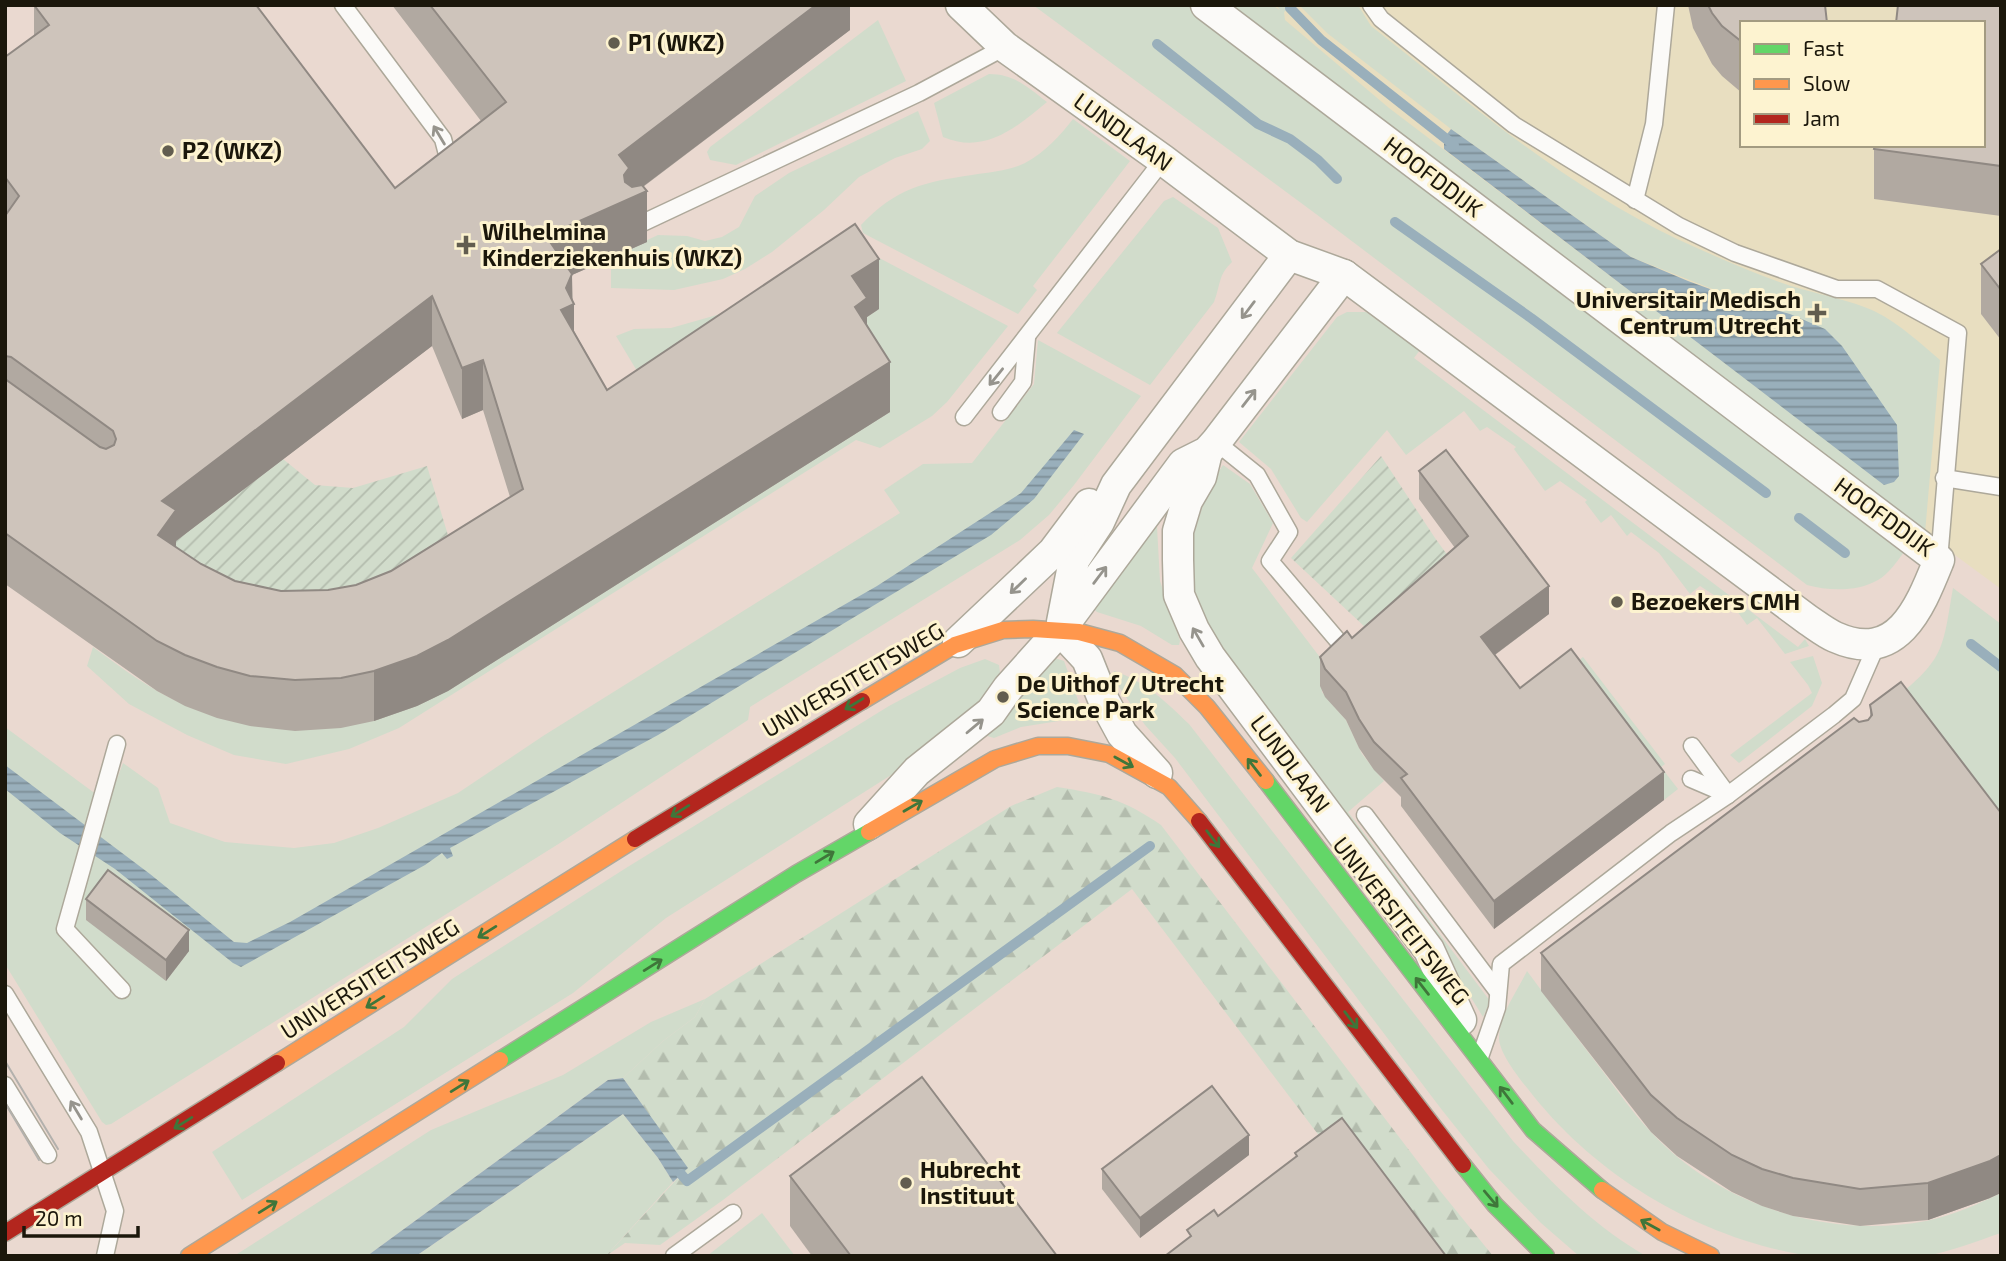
<svg xmlns="http://www.w3.org/2000/svg" width="2006" height="1261" font-family="'Exo 2',sans-serif">
<defs>
<pattern id="forest-firs" width="22" height="20" patternUnits="userSpaceOnUse" patternTransform="scale(1.75)"><rect width="22" height="20" fill="#d1dccb"/><path d="M5 1l3.5 6h-7zM16 11l3.5 6h-7z" fill="#b3bcad"/></pattern>
<pattern id="garden-furrows" width="10" height="10" patternUnits="userSpaceOnUse" patternTransform="scale(1.75)"><rect width="10" height="10" fill="#d1dccb"/><path d="M-1 1l2-2M0 10L10 0M9 11l2-2" fill="none" stroke="#b3bcad"/></pattern>
<pattern id="water-rules" width="6" height="5" patternUnits="userSpaceOnUse" patternTransform="scale(1.75)"><rect width="6" height="5" fill="#99afbb"/><path d="M0 2.5h6" fill="none" stroke="#7c8d96"/></pattern>
</defs>
<rect width="100%" height="100%" fill="#e5dfcd"/>
<path fill="#ead9d0" fill-rule="evenodd" d="M5,5H2001V1256H10L5,1249ZM1742,23H1983V145H1742Z"/>
<path fill="#e8dec0" fill-rule="evenodd" d="M1229,5H2001V589L1925,533ZM1742,23H1983V145H1742Z"/>
<g fill="#d1dccb">
<path d="M1033,5H1187L1905,551C1897,561 1889,574 1878,580C1857,592 1829,591 1807,585L1316,214Z"/>
<path d="M1223,5H1272L1280,10L1276,5H1292L1284,12L1285,20L1389,108L1884,484L1790,314L1743,301L1631,257L1451,129L1327,33L1299,5H1358L1371,26C1469,103 1564,185 1677,239C1712,255 1748,271 1785,284C1811,293 1852,300 1876,312C1900,324 1920,343 1940,360L1925,533Z"/>
<polygon points="878,20 906,81 736,165 710,160 707,152 710,147"/>
<path d="M989,74C1014,74 1028,87 1047,102C1017,127 985,155 943,137L934,103Z"/>
<polygon points="918,111 930,141 922,149 895,158 859,177 824,210 772,252 745,269 723,279 674,290 611,288 611,257 658,235 687,236 705,241 722,237 739,227 755,196 789,173"/>
<path d="M1073,119L1130,161L1033,286L1037,290L1018,314L863,233L861,225C896,188 924,182 972,175C990,172 1009,171 1025,163C1045,152 1060,136 1073,119Z"/>
<path d="M1173,197L1218,228L1232,262C1218,275 1221,284 1214,302L1150,385L1057,333L1164,201Z"/>
<path d="M849,242L1008,326L947,402L932,416L880,448L856,440L399,728L349,749L286,764L234,755L187,735L129,704L87,666L93,647C122,668 152,691 185,705C213,718 259,728 290,728L878,309L658,406L616,336L634,329L671,328L745,307Z"/>
<polygon points="1347,312 1366,312 1420,350 1414,358 1798,647 1805,639 1809,646 1785,654 1757,618 1747,625 1732,604 1720,599 1700,586 1690,594 1659,553 1631,532 1627,536 1611,515 1601,523 1585,502 1587,500 1560,481 1545,491 1514,449 1516,447 1487,427 1480,431 1464,411 1406,455 1387,430 1307,522 1301,518 1271,469 1239,442 1337,317"/>
<polygon points="1038,340 1141,396 1074,485 1049,515 1020,540 750,707 748,720 560,843 111,1124 106,1125 102,1122 5,964 5,727 108,803 123,763 158,788 170,823 225,842 294,848 334,843 378,828 458,793 543,736 900,513 884,490 923,464 972,463 1034,384"/>
<polygon points="1223,465 1250,484 1273,523 1252,568 1332,673 1322,687 1322,692 1346,720 1362,754 1384,781 1348,812 1490,1001 1483,1017 1437,942 1255,703 1196,608 1191,568 1193,537 1209,486"/>
<polygon points="1154,524 1157,527 1160,581 1180,641 1179,645 1172,645 1141,626 1097,612 1092,607"/>
<path d="M1953,588L2001,624V831L1899,695C1946,658 1943,644 1953,588Z"/>
<polygon points="1049,656 1064,661 1084,717 1021,727 994,738 984,735"/>
<polygon points="1813,656 1822,683 1812,706 1739,763 1730,755 1812,693 1808,685 1790,662"/>
<polygon points="1583,657 1665,764 1661,767 1678,789 1664,800 1548,685"/>
<polygon points="985,659 999,665 1001,681 951,737 666,918 573,993 242,1200 212,1152 404,1027 452,979 626,868 889,706 960,668"/>
<path d="M1114,671C1145,681 1166,702 1189,724L1513,1141C1554,1185 1594,1226 1646,1256H1579L1541,1223L1489,1169L1442,1110L1175,758L1145,725L1113,678Z"/>
<path d="M1527,971C1551,1004 1576,1036 1601,1069C1617,1090 1632,1112 1650,1131C1718,1205 1828,1240 1926,1221C1952,1216 1978,1204 2001,1193V1233C1977,1241 1950,1252 1925,1256C1909,1258 1892,1256 1877,1256C1853,1256 1827,1259 1803,1255C1696,1236 1594,1175 1528,1089C1519,1078 1500,1054 1499,1039C1499,1015 1517,992 1527,971Z"/>
<polygon points="705,999 695,1017 663,1041 623,1078 608,1080 367,1256 234,1256 431,1130 563,1075 651,1022"/>
<polygon points="623,1114 658,1158 673,1182 606,1256 416,1256"/>
<polygon points="762,1213 795,1256 707,1256"/>
</g>
<path fill="url(#forest-firs)" d="M1057,787C1102,794 1123,799 1161,825L1441,1192L1493,1256H1421L1339,1162L1132,889L723,1200L660,1245L625,1243L606,1256L687,1168L623,1078L663,1041L695,1017L705,999L1011,806Z"/>
<g fill="url(#garden-furrows)">
<polygon points="1381,456 1435,538 1480,600 1380,641 1291,558"/>
<polygon points="283,459 315,485 353,488 427,466 461,578 365,632 176,561 161,550"/>
</g>
<g fill="url(#water-rules)">
<polygon points="1451,129 1631,257 1688,281 1743,301 1790,314 1825,329 1842,346 1897,425 1899,476 1894,482 1884,485 1444,149 1444,138"/>
<polygon points="1074,430 1084,434 1034,499 991,535 658,735 450,848 453,856 447,859 442,853 425,865 241,967 233,963 115,869 60,833 5,789 5,765 150,874 234,942 247,943 290,922 877,586 1021,493"/>
<polygon points="623,1078 688,1168 673,1182 658,1158 623,1114 416,1256 367,1256 608,1080"/>
</g>
<g fill="none" stroke-linecap="round" stroke-linejoin="round">
<g stroke="#99afbb" stroke-width="10">
<polyline points="1290,8 1321,40 1454,145"/>
<polyline points="1157,44 1258,124 1290,139 1318,160 1337,179"/>
<polyline points="1395,222 1531,318 1766,493"/>
<polyline points="1799,518 1845,553"/>
<polyline points="1971,644 2001,667"/>
<polyline points="681,1174 687,1181 1150,846"/>
</g>
<defs>
<g id="lane">
<polyline points="343,5 443,139 448,158 442,169"/>
<polyline points="1371,5 1381,19 1514,125 1679,226 1735,253 1837,289 1877,289 1958,333 1939,560"/>
<polyline points="1635,200 1654,124 1666,5"/>
<polyline points="634,227 919,93 1005,47"/>
<polyline points="1001,412 1023,382 1027,338"/>
<polyline points="964,417 1163,160"/>
<polyline points="1216,442 1257,475 1289,532 1270,561 1339,642"/>
<polyline points="1944,478 2001,487"/>
<polyline points="117,744 65,929 122,990"/>
<polyline points="1692,746 1728,795"/>
<polyline points="1691,779 1726,794"/>
<polyline points="1365,815 1498,992"/>
<polyline points="5,994 89,1132 115,1211 105,1256"/>
<polyline points="1480,1057 1497,1008 1501,964 1671,833 1728,795 1834,715 1853,699 1877,644"/>
<polyline points="5,1085 48,1155"/>
<polyline points="674,1256 733,1213"/>
</g>
<g id="street">
<path d="M961,5L1005,47L1163,160L1289,255L1344,275L1808,620C1817,626 1826,633 1835,637C1898,665 1920,607 1939,560L1206,5"/>
<polyline points="1207,452 1201,477 1187,501 1178,531 1178,560 1179,595 1194,630 1210,657 1429,950 1461,1020"/>
<polyline points="1062,622 1074,560 1099,522 1116,485 1289,255"/>
<polyline points="1060,630 1087,659 1103,699 1122,734 1157,773"/>
<polyline points="958,642 1053,552 1089,504"/>
<polyline points="869,824 917,771 991,712 1008,688 1060,630 1183,464 1207,452 1216,442 1344,275"/>
</g>
<g id="fast">
<polyline points="1266,781 1533,1130 1602,1190"/>
<polyline points="500,1060 796,874 869,832"/>
<polyline points="1463,1165 1495,1205 1546,1256"/>
</g>
<g id="slow">
<polyline points="862,701 955,645 1003,630 1033,629 1079,632 1120,643 1175,675 1207,707 1266,781"/>
<polyline points="869,832 995,759 1038,746 1068,746 1109,754 1169,787 1199,821"/>
<polyline points="277,1063 635,839"/>
<polyline points="1602,1190 1662,1232 1711,1256"/>
<polyline points="189,1256 500,1060"/>
</g>
<g id="jam">
<polyline points="1199,821 1463,1165"/>
<polyline points="635,839 862,701"/>
<polyline points="5,1233 277,1063"/>
</g>
</defs>
<use href="#lane" stroke="#ada89a" stroke-width="19"/>
<use href="#street" stroke="#ada89a" stroke-width="33"/>
<use href="#fast" stroke="#ada89a" stroke-width="19"/>
<use href="#slow" stroke="#ada89a" stroke-width="19"/>
<use href="#jam" stroke="#ada89a" stroke-width="19"/>
<use href="#lane" stroke="#fbfaf8" stroke-width="16"/>
<use href="#street" stroke="#fbfaf8" stroke-width="30"/>
<use href="#fast" stroke="#63d668" stroke-width="16"/>
<use href="#slow" stroke="#ff974d" stroke-width="16"/>
<use href="#jam" stroke="#b3261e" stroke-width="16"/>
<g stroke="#b3b1ad" stroke-width="2">
<polyline points="5,1061 58,1149"/>
<polyline points="5,1103 39,1160"/>
</g>
</g>
<g fill="#b1a9a1" fill-rule="evenodd">
<path d="M34,5L395,188L481,121L392,5H850V30L643,187L647,242L572,275L574,331L607,390L879,309L867,317V324L890,412L448,691L417,706L374,721L341,728L295,731L250,726L217,718L185,706L157,691L5,584V57L34,36ZM432,346L462,419L483,410L510,497L391,571L356,585L328,590L281,591L235,581L201,564L176,547V541Z"/>
<polygon points="1688,5 1825,5 1742,23 1742,93 1722,76 1712,64 1693,28"/>
<polygon points="2001,5 2001,216 1874,199 1874,149 1983,145"/>
<polygon points="2001,249 2001,340 1981,314 1981,264"/>
<polygon points="1419,471 1549,614 1495,655 1520,688 1664,800 1494,929 1401,806 1401,797 1374,770 1359,748 1346,720 1325,697 1320,686 1320,657 1352,638 1455,548 1419,499"/>
<polygon points="1870,705 1990,1198 1928,1220 1860,1226 1793,1216 1762,1206 1732,1192 1677,1156 1651,1132 1541,991 1541,953 1859,722 1868,720 1870,717"/>
<polygon points="86,899 189,951 166,981 86,920"/>
<polygon points="1249,1155 1140,1238 1102,1189 1102,1169"/>
<polygon points="790,1176 1057,1256 812,1256 790,1226"/>
</g>
<g fill="#908983">
<polygon points="816,5 850,5 850,30 629,197 647,191 647,242 572,275 572,305 574,304 574,355 561,310 546,236 619,155"/>
<polygon points="879,259 879,309 867,317 867,349 855,357 852,276"/>
<polygon points="432,296 432,346 176,541 176,561 158,535 162,501"/>
<polygon points="483,360 483,410 462,419 462,368"/>
<polygon points="890,362 890,412 448,691 417,706 374,721 374,671"/>
<polygon points="1549,586 1549,614 1481,665 1481,637"/>
<polygon points="1664,772 1664,800 1494,929 1494,901"/>
<polygon points="189,930 189,951 166,981 166,960"/>
<polygon points="1249,1135 1249,1155 1140,1238 1140,1218"/>
<polygon points="2001,1155 2001,1193 1990,1198 1928,1220 1928,1183"/>
</g>
<g fill="#cec4bb" stroke="#908983" stroke-width="2" fill-rule="evenodd">
<path d="M34,5H256L395,188L506,102L430,5H816L619,155L629,168L624,175L625,182L632,187L642,185L647,191L546,236L572,274L566,288L574,304L561,310L607,390L855,224L879,259L852,276L867,298L855,307L890,362L448,640L417,656L374,671L341,678L295,680L250,676L217,667L185,655L157,641L5,533V379L100,447L106,449L114,445L116,439L113,431L11,357L5,356V216L19,196L5,177V57L49,25ZM432,296L462,368L483,360L523,489L391,571L356,585L328,590L281,591L235,581L201,564L158,535L176,510L162,501Z"/>
<polygon points="1708,5 1825,5 1827,23 1742,23 1742,42 1722,26 1712,13"/>
<polygon points="1898,5 2001,5 2001,166 1874,149 1875,145 1983,145 1983,23 1896,23"/>
<polygon points="2001,249 2001,290 1981,264"/>
<polygon points="1446,450 1549,586 1481,637 1520,688 1571,649 1664,772 1494,901 1401,778 1407,774 1374,742 1359,719 1346,692 1325,669 1320,657 1347,631 1352,638 1468,536 1419,471"/>
<polygon points="1901,682 2001,813 2001,1155 1990,1161 1928,1183 1860,1189 1793,1178 1762,1169 1732,1155 1677,1118 1651,1095 1541,953 1854,718 1859,722 1868,720 1872,715 1870,705"/>
<polygon points="108,870 189,930 166,960 86,899"/>
<polygon points="922,1077 1057,1256 851,1256 790,1176"/>
<polygon points="1212,1086 1249,1135 1140,1218 1102,1169"/>
<polygon points="1342,1118 1446,1256 1165,1256 1191,1236 1187,1230 1214,1210 1218,1216 1297,1156 1295,1153"/>
</g>
<defs><path id="oneway-shaft" d="M-6 0H5M1.5-3L5.5 0L1.5 3" fill="none" stroke-width="1.6" stroke-linecap="round" stroke-linejoin="round" transform="scale(1.75)"/></defs>
<g stroke="#96948d">
<use href="#oneway-shaft" transform="translate(439 135) rotate(-121)"/>
<use href="#oneway-shaft" transform="translate(1248 310) rotate(127)"/>
<use href="#oneway-shaft" transform="translate(996 377) rotate(129)"/>
<use href="#oneway-shaft" transform="translate(1249 398) rotate(-52)"/>
<use href="#oneway-shaft" transform="translate(1100 575) rotate(-53)"/>
<use href="#oneway-shaft" transform="translate(1018 586) rotate(136)"/>
<use href="#oneway-shaft" transform="translate(1198 637) rotate(-120)"/>
<use href="#oneway-shaft" transform="translate(975 726) rotate(-40)"/>
<use href="#oneway-shaft" transform="translate(76 1110) rotate(-121)"/>
</g>
<g stroke="#3f763a">
<use href="#oneway-shaft" transform="translate(854 704) rotate(149)"/>
<use href="#oneway-shaft" transform="translate(1124 762) rotate(29)"/>
<use href="#oneway-shaft" transform="translate(1254 767) rotate(-128)"/>
<use href="#oneway-shaft" transform="translate(913 806) rotate(-30)"/>
<use href="#oneway-shaft" transform="translate(680 811) rotate(148)"/>
<use href="#oneway-shaft" transform="translate(1213 839) rotate(53)"/>
<use href="#oneway-shaft" transform="translate(825 857) rotate(-31)"/>
<use href="#oneway-shaft" transform="translate(487 932) rotate(148)"/>
<use href="#oneway-shaft" transform="translate(653 965) rotate(-32)"/>
<use href="#oneway-shaft" transform="translate(1422 986) rotate(-128)"/>
<use href="#oneway-shaft" transform="translate(375 1002) rotate(148)"/>
<use href="#oneway-shaft" transform="translate(1351 1020) rotate(53)"/>
<use href="#oneway-shaft" transform="translate(460 1086) rotate(-32)"/>
<use href="#oneway-shaft" transform="translate(1506 1095) rotate(-127)"/>
<use href="#oneway-shaft" transform="translate(183 1123) rotate(148)"/>
<use href="#oneway-shaft" transform="translate(1491 1199) rotate(50)"/>
<use href="#oneway-shaft" transform="translate(268 1207) rotate(-32)"/>
<use href="#oneway-shaft" transform="translate(1650 1225) rotate(-151)"/>
</g>
<g fill="#625d4f" stroke="#fdf3d0" stroke-width="2.5">
<circle cx="614" cy="43" r="7"/>
<circle cx="168" cy="151" r="7"/>
<path d="M462.5 234.5h7v7h7v7h-7v7h-7v-7h-7v-7h7z"/>
<path d="M1813.5 302.5h7v7h7v7h-7v7h-7v-7h-7v-7h7z"/>
<circle cx="1617" cy="602" r="7"/>
<circle cx="1003" cy="697" r="7"/>
<circle cx="906" cy="1183" r="7"/>
</g>
<g text-anchor="middle" stroke-width="6" stroke-linejoin="round" paint-order="stroke">
<g font-size="23" font-weight="bold" fill="#1b170b" stroke="#fdf3d0" text-anchor="start">
<text x="628" y="51">P1 (WKZ)</text>
<text x="182" y="159">P2 (WKZ)</text>
<text x="482" y="240">Wilhelmina<tspan x="482" dy="26">Kinderziekenhuis (WKZ)</tspan></text>
<text x="1801" y="308" text-anchor="end">Universitair Medisch<tspan x="1801" dy="26">Centrum Utrecht</tspan></text>
<text x="1631" y="610">Bezoekers CMH</text>
<text x="1017" y="692">De Uithof / Utrecht<tspan x="1017" dy="26">Science Park</tspan></text>
<text x="920" y="1178">Hubrecht<tspan x="920" dy="26">Instituut</tspan></text>
</g>
<g font-size="23" fill="#1b170b" stroke="#fdf3d0">
<text transform="translate(1123 132) rotate(36)" y="8">LUNDLAAN</text>
<text transform="translate(1433 177) rotate(37)" y="8">HOOFDDIJK</text>
<text transform="translate(1884 517) rotate(36)" y="8">HOOFDDIJK</text>
<text transform="translate(853 680) rotate(-30)" y="8">UNIVERSITEITSWEG</text>
<text transform="translate(1290 764) rotate(53)" y="8">LUNDLAAN</text>
<text transform="translate(1401 921) rotate(52)" y="8">UNIVERSITEITSWEG</text>
<text transform="translate(370 979) rotate(-32)" y="8">UNIVERSITEITSWEG</text>
</g>
</g>
<rect width="2006" height="1261" fill="none" stroke="#1b170b" stroke-width="14"/>
<rect x="1740" y="21" width="245" height="126" fill="#fdf3d0" stroke="#a39b81" stroke-width="2"/>
<rect x="1754" y="44" width="35" height="10" fill="#63d668" stroke="#a39b81" stroke-width="2"/>
<text x="1803" y="56" font-size="21" fill="#1b170b">Fast</text>
<rect x="1754" y="79" width="35" height="10" fill="#ff974d" stroke="#a39b81" stroke-width="2"/>
<text x="1803" y="91" font-size="21" fill="#1b170b">Slow</text>
<rect x="1754" y="114" width="35" height="10" fill="#b3261e" stroke="#a39b81" stroke-width="2"/>
<text x="1803" y="126" font-size="21" fill="#1b170b">Jam</text>
<path d="M24 1226v10h114v-10" fill="none" stroke="#1b170b" stroke-width="3.5"/>
<text x="35" y="1226" font-size="21" fill="#1b170b" stroke="#fdf3d0" stroke-width="5" paint-order="stroke">20 m</text>
</svg>
